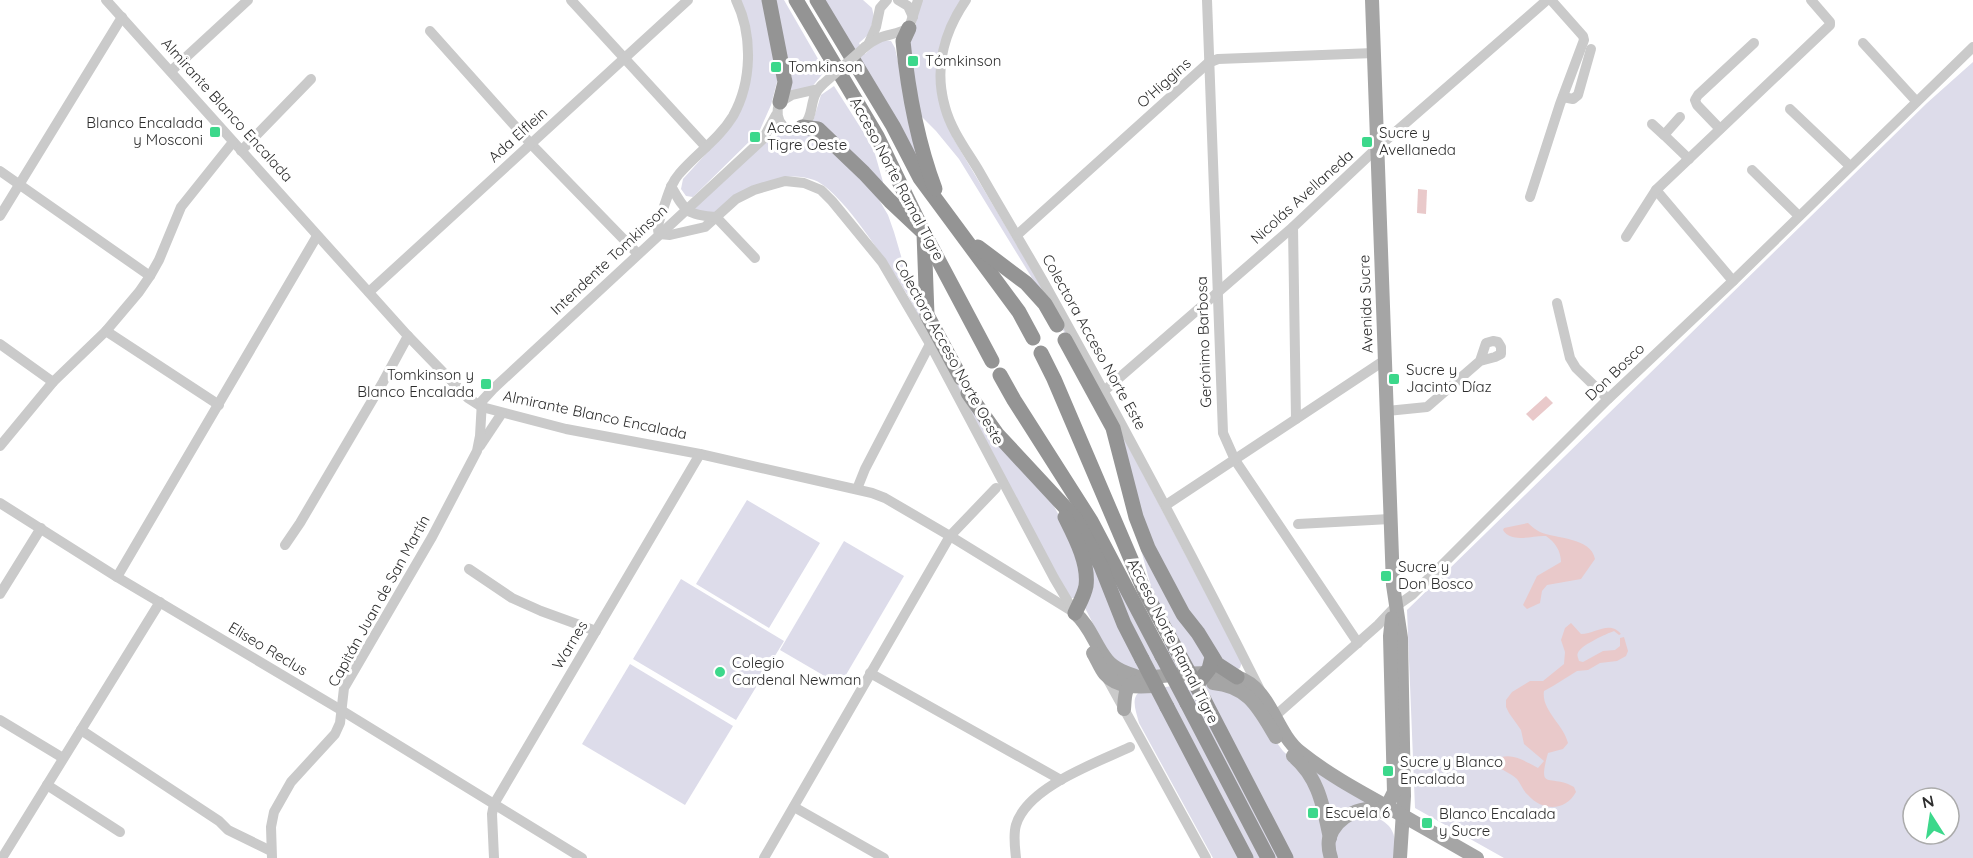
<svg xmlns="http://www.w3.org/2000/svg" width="1973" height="858" font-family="Quicksand,sans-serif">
<rect width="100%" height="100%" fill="#fff"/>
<g fill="#dddcea" fill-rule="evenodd">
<polygon points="739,0 765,0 778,78 771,105 759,132 693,197 686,196 681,189 683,179 734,123 747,92"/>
<polygon points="772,0 784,0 825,71 811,88 790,92 792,77 787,67"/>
<path d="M825,0H863L872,8L874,17L869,34L859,43L865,54C873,47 880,38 891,41L895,48L920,162Z"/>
<polygon points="921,0 965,0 941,53 953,138 1064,324 1242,662 1240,668 1236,670 1229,668 1192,617 1152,545 1080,360 1051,309 959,159 936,131 919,114 909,43 916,27 916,18"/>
<path d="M1973,62V858H1504L1415,808L1407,610L1927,103ZM1913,798H1949V834H1913Z"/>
<polygon points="834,86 864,133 875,154 883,182 882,186 813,121 821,95"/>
<path d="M811,131L833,149L878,198L888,215L894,232L911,290L973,409L1048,495L1064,525L1083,578L1075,598H1069L907,294C890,268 842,190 814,180C804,176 793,176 783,177L711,218L693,210L767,139L779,134Z"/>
<polygon points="747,500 820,543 769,628 696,584"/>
<polygon points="844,541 904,576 840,685 780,650"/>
<polygon points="1087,542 1121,631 1139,669 1149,669 1100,553 1164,672 1138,672 1111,659 1084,606"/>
<polygon points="1140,546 1211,660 1193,672 1153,594"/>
<polygon points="681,579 784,641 736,720 633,659"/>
<polygon points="1164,644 1167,644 1282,858 1273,858 1162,646"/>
<polygon points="630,664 733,726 685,805 582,744"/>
<polygon points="1211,684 1238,691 1283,751 1302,769 1310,780 1329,858 1290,858 1200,685"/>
<polygon points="1172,686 1264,858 1250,858 1159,688"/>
<path d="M1149,688L1242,858H1213L1139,723C1135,708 1128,692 1149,688Z"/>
<polygon points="1311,768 1371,805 1330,828"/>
<path d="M1365,814C1391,821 1398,831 1394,858H1335C1331,831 1338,821 1365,814Z"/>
</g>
<g fill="#e9c9ca">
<polygon points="1418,189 1427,190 1426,214 1417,213"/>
<polygon points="1546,396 1553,403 1533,421 1526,414"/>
<path d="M1528,523C1532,527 1536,530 1540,532C1556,539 1591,537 1595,559L1581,579L1547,585L1542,591L1540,603L1527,609L1523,605L1537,576L1561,562C1561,551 1555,542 1546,536C1532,535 1512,544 1503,530L1504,528Z"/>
<path d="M1571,623L1581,634C1596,634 1609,620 1621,634L1619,635L1614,631C1606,634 1584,644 1579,651C1576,655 1578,657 1579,661L1583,662L1603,651L1615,650L1620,646V638L1624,637L1628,651L1626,656L1617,661L1600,663L1588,670L1577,671L1553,686L1544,691C1541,710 1564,725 1568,743L1563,749L1548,753C1537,793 1550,773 1574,787L1576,792C1565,812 1542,811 1528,795C1523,791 1521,784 1517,779C1510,772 1499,771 1495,761C1508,750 1525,761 1538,768L1544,761L1524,744L1521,730L1509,713L1506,707V700L1512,692L1530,681H1543L1564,664L1565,652L1561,640L1565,628Z"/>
</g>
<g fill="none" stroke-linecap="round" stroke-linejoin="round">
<g stroke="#cacaca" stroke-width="10">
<polyline points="106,0 408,336 468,398 482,407 566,429 700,454 872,493 885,498 950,536 1075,613"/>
<polyline points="571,0 706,147"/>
<path d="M736,0C753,35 752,82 733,116C719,139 696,154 679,174C670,184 667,199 662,212C660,219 656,226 659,234L670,235L705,227L736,199L754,190L771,185L785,181L804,183L821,190L832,201L882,262L930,344L1054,578L1073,610"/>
<polyline points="898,0 908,6 913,17"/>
<path d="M966,0C944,32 934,69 945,107C951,130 967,151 979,171C1000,208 1022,244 1043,281C1118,416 1191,552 1260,690"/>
<polyline points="1207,0 1223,433 1235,460 1358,643"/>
<polyline points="430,31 531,144 637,253"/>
<polyline points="869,43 876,27 880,8 887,0"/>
<polyline points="1863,43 1916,101"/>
<path d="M865,47C882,32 893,37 909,28L918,0"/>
<polyline points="171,71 248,0"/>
<path d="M818,89L792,95L780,102C771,121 789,139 804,125C815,115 808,98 822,85"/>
<polyline points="1563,97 1573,99 1578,95 1591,49"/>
<polyline points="1790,109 1850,166"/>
<polyline points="1652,124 1664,135 1680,117"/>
<polyline points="1720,129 1697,105 1695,100 1698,95 1754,43"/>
<polyline points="1664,135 1689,159"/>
<polyline points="241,151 311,79"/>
<polyline points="1752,170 1799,216"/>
<polyline points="0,171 150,276"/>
<path d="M671,186C685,211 686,215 716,217L755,258"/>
<polyline points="1656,190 1733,281"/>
<polyline points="1530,197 1560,104 1584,40 1583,36 1551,0"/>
<polyline points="0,216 122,17"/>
<polyline points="1293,227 1296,419"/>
<polyline points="1017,235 1208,63 1218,59 1374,53"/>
<polyline points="1626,237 1656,190 1830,25 1830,22 1811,0"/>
<polyline points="369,292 688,0"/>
<polyline points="1557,303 1570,358 1576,368 1608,399"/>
<polyline points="106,331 219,405"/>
<polyline points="0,344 53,382"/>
<polyline points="1104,391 1293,227 1377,148 1547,0"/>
<polyline points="1387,411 1427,407 1480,361 1495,357 1501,354 1501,347 1498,342 1493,341 1486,343 1480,361"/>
<polyline points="0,446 53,382 106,331 139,292 150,276 159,260 181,207 233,142"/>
<polyline points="480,446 502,413"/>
<polyline points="857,489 865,469 930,344"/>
<polyline points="0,503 117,577 341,710 582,858"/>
<polyline points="1166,505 1385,360"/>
<polyline points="1298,524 1390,519"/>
<polyline points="285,545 300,523 383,382 408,336"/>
<polyline points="469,569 512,598 541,611 596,631"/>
<polyline points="117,577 317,236"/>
<polyline points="0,594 41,528"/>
<polyline points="870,673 1061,780"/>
<polyline points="1107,678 1206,858"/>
<polyline points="1275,716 1378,625 1395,607 1412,595 1608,399 1733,281 1973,47"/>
<polyline points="0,720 63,758"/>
<polyline points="81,730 219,821 228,830 271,851"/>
<polyline points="47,785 120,832"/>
<polyline points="794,807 884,858"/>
<polyline points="2,858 160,602"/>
<polyline points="272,858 271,827 274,812 291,782 335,734 340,723 344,688 432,537 477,451 480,436 482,401 493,389 763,139 776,115"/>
<polyline points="494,858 492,814 494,804 700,454"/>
<polyline points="764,858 950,536 996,488"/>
<path d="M1016,858C1015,848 1013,835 1016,825C1027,787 1096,763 1130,747"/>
</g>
<g stroke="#a5a5a5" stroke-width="14">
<polyline points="1372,0 1393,585 1401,638 1404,796 1400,858"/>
<path d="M1075,613C1091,627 1094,644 1107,660C1115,670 1129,674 1141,678C1168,676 1212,669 1237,677C1272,689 1274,731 1300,752C1326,773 1357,790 1386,806C1416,823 1447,841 1477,858"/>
<path d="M1093,653C1097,659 1100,668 1105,674C1117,688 1138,687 1154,686"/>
<path d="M1213,683C1249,686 1259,709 1276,737"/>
<path d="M1124,709C1125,698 1124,688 1134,682"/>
<path d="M1293,756C1319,778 1323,806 1330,838"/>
<polyline points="1378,810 1389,802 1394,792 1390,636 1392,618"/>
<path d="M1331,858C1329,852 1328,845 1329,839C1336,816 1364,802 1386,813"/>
</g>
<g stroke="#949494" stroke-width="15">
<polyline points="769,0 785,82 780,102"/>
<polyline points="796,0 877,136 924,233 992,361"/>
<polyline points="817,0 893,126 920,178 1019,312 1033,338"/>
<path d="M909,28L903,41C908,91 917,141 935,189"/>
<polyline points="802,127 818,129 864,173 890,201 924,233 927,315 961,378"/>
<polyline points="978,247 1026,283 1045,304 1057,325"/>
<polyline points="1065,340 1113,428 1136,517 1148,548 1183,614 1198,633 1217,664 1237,677"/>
<polyline points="1041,353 1054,379 1145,592 1176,649"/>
<polyline points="1000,375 1014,400 1091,521 1162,656"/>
<polyline points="968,393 997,434 1075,518 1101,566 1124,624 1142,659"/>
<path d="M1065,517C1075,537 1089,563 1086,586C1084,596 1079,604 1075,613"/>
<polyline points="1198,683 1209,669 1212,657"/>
<polyline points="1202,696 1286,858"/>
<polyline points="1187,703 1268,858"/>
<polyline points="1167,707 1246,858"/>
</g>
<polyline stroke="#cacaca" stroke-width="10" points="822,85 865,47"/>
<g stroke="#949494" stroke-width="15">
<polyline points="1176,649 1202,696"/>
<polyline points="1162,656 1187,703"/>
<polyline points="1142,659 1167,707"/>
</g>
</g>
<g fill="#3cd88b" stroke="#fff" stroke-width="2">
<rect x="907" y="55" width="12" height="12" rx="3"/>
<rect x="770" y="61" width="12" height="12" rx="3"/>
<rect x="209" y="126" width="12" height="12" rx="3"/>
<rect x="749" y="131" width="12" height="12" rx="3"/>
<rect x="1361" y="136" width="12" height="12" rx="3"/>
<rect x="1388" y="373" width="12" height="12" rx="3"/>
<rect x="480" y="378" width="12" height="12" rx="3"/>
<rect x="1380" y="570" width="12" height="12" rx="3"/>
<circle cx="720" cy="672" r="6"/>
<rect x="1382" y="765" width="12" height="12" rx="3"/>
<rect x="1307" y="807" width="12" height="12" rx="3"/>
<rect x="1421" y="817" width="12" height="12" rx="3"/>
</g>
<g text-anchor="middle" stroke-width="6" stroke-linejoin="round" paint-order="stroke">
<g font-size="15" fill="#2d2d2d" stroke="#fff" text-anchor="start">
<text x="925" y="66">Tómkinson</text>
<text x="788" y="72">Tomkinson</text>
<text x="203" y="128" text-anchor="end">Blanco Encalada<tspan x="203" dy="17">y Mosconi</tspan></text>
<text x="767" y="133">Acceso<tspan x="767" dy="17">Tigre Oeste</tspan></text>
<text x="1379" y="138">Sucre y<tspan x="1379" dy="17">Avellaneda</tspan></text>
<text x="1406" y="375">Sucre y<tspan x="1406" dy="17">Jacinto Díaz</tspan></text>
<text x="474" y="380" text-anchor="end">Tomkinson y<tspan x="474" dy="17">Blanco Encalada</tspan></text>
<text x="1398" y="572">Sucre y<tspan x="1398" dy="17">Don Bosco</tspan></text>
<text x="732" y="668">Colegio<tspan x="732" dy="17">Cardenal Newman</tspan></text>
<text x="1400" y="767">Sucre y Blanco<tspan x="1400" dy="17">Encalada</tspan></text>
<text x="1325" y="818">Escuela 6</text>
<text x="1439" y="819">Blanco Encalada<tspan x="1439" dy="17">y Sucre</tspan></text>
</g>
<g font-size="15" fill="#2d2d2d" stroke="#fff">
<text transform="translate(1164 83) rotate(-42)" y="5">O'Higgins</text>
<text transform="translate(227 110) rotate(48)" y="5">Almirante Blanco Encalada</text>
<text transform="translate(518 135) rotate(-42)" y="5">Ada Elflein</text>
<text transform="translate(897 179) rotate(62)" y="5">Acceso Norte Ramal Tigre</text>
<text transform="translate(1302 197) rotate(-42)" y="5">Nicolás Avellaneda</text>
<text transform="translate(609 260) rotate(-43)" y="5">Intendente Tomkinson</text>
<text transform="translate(1366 304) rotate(-92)" y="5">Avenida Sucre</text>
<text transform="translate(1094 342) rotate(61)" y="5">Colectora Acceso Norte Este</text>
<text transform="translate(1204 342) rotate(-92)" y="5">Gerónimo Barbosa</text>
<text transform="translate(949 352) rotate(61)" y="5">Colectora Acceso Norte Oeste</text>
<text transform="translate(1615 372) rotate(-44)" y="5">Don Bosco</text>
<text transform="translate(595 415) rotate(12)" y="5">Almirante Blanco Encalada</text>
<text transform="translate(379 601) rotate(-61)" y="5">Capitán Juan de San Martín</text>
<text transform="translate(1173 641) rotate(63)" y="5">Acceso Norte Ramal Tigre</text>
<text transform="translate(570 645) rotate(-59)" y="5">Warnes</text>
<text transform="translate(268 649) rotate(31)" y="5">Eliseo Reclus</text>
</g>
</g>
<g transform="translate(1931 816) rotate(348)"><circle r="28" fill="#ffffff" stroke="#ababab" stroke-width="1.5"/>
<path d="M0-4.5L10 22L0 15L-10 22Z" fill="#3cd88b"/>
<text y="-9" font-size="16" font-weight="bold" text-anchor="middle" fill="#2d2d2d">N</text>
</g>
</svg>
